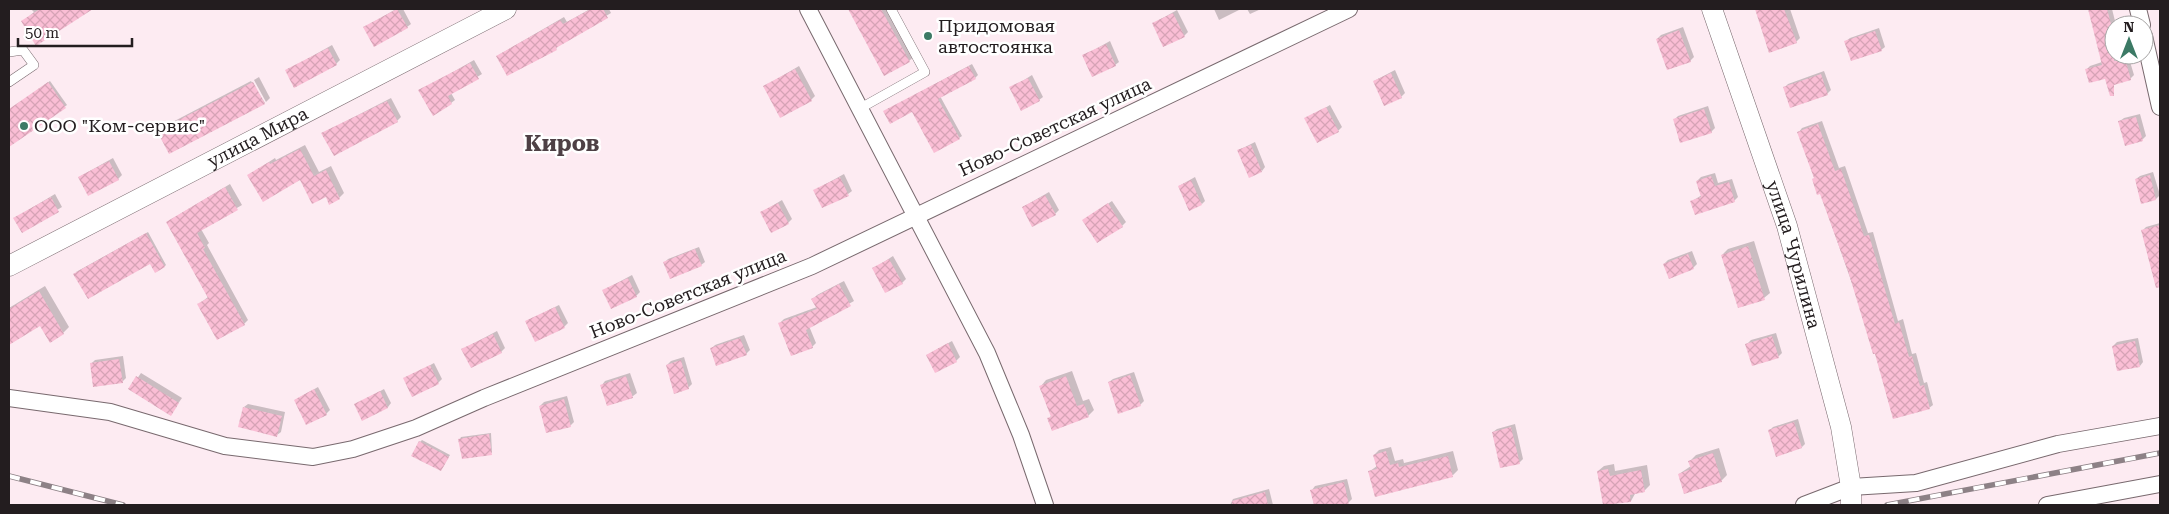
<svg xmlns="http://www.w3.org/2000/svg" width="2169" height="514" font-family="'Roboto Serif',serif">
<defs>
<pattern id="building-cross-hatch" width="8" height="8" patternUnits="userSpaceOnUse" patternTransform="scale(1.25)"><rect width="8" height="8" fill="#fabed5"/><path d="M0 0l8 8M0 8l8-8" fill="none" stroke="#d6a3b6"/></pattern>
</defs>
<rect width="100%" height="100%" fill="#fdebf2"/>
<g fill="#0003">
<polygon points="31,9 90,9 22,22 34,12"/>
<polygon points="396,9 403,9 411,24 407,27 365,27"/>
<polygon points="590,9 609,9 611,13 559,44 556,49 497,56 564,17 567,22"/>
<polygon points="849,9 890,9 915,56 909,61 885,74"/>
<polygon points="1214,9 1241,9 1219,20"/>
<polygon points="1247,9 1261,9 1250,14"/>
<polygon points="1756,9 1790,9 1800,38 1796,42 1770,51"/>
<polygon points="2090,9 2112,9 2116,25 2114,55 2128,55 2134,75 2130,79 2086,70 2090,66 2102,62"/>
<polygon points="1177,10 1188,32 1184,36 1154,23"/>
<polygon points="1683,27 1694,57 1690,61 1657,39 1661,35"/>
<polygon points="1879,28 1885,47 1881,50 1846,41 1850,38"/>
<polygon points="1110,41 1119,62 1115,65 1083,56"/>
<polygon points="332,45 340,60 336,64 286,71"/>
<polygon points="474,60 482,74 451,93 455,100 451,103 420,91"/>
<polygon points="972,64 978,75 975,78 940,96 962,136 959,138 913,111 885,111"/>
<polygon points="799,66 815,96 811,100 765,86"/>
<polygon points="1395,70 1405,93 1401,97 1374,81"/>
<polygon points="1824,71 1831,90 1827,94 1784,88 1788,84"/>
<polygon points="1032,75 1043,97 1039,100 1011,88"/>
<polygon points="259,77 270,98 266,102 254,80"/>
<polygon points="50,81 67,105 9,145 9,110"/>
<polygon points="251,81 265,103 170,153 159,132 165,126"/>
<polygon points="391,98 401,117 397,121 323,133"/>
<polygon points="1330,105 1342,127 1338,131 1306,119"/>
<polygon points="1708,106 1715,128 1711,132 1674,120 1678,116"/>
<polygon points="2140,114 2146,136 2142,140 2120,121 2124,118"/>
<polygon points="1822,121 1839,168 1845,166 1868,233 1873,232 1898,321 1903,319 1912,354 1916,353 1924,383 1927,382 1933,405 1929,408 1876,352 1799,132 1802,128"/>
<polygon points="1255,142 1265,167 1262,171 1239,150"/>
<polygon points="305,145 319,172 331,166 344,193 339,198 326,195 300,178 249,175 275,158 276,160"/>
<polygon points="113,158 122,175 118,179 79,177"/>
<polygon points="2153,172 2160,195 2156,199 2142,203 2136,179 2140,176"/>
<polygon points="1715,173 1718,183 1732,179 1738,197 1734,201 1692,201 1702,195 1697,181 1701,177"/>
<polygon points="844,174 852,191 848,194 815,190"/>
<polygon points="1195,177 1205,201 1202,204 1179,186"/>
<polygon points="230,184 242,205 201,229 209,243 207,245 248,320 244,324 199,304 208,297 167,222"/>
<polygon points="1049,192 1059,210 1055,214 1023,207"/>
<polygon points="55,194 62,207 22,231 15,218"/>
<polygon points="782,200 792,219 788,223 762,212"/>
<polygon points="1112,201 1126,222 1122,226 1084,220"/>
<polygon points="2160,223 2160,265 2152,267 2142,231 2146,227"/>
<polygon points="148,232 166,265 165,266 155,271 150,262 76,272"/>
<polygon points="1754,241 1770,293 1764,298 1722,255 1728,249"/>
<polygon points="699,247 705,262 701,265 664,263 668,259"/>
<polygon points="1692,251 1697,264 1693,268 1664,264 1668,260"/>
<polygon points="893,256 906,279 902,283 873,269"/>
<polygon points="632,275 640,292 636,296 604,290"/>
<polygon points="844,281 854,301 809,326 816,343 812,347 780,323 784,319 817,307 813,299 817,295"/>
<polygon points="45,286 69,327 63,333 41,324 9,343 9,308"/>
<polygon points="559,305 568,323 564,327 527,321"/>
<polygon points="497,331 505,348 501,352 463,349"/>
<polygon points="1776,333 1782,353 1778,357 1747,344 1751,340"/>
<polygon points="744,335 750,350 746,354 711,349 715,345"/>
<polygon points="2138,338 2143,362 2140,366 2113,346 2117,342"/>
<polygon points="952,341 960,357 956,361 927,355"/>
<polygon points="123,356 126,378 122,382 91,364 95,360"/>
<polygon points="684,357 692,384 688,388 667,365 671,361"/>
<polygon points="434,363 442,379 438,383 405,379"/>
<polygon points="1072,371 1083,401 1089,399 1094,410 1088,416 1048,419 1052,415 1041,386 1046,380"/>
<polygon points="1134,372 1144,401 1140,405 1109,382 1113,379"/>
<polygon points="141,373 182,398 170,415 130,389"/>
<polygon points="630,373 637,393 633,396 608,405 602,385 605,381"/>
<polygon points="318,387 330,410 326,414 295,400"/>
<polygon points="384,389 391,403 388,407 355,405"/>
<polygon points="567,396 574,422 570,426 540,406 544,402"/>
<polygon points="248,404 285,412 281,432 277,435 244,407"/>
<polygon points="1798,419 1805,444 1802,447 1769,431 1773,427"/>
<polygon points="1515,424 1523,459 1519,463 1493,432 1497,429"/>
<polygon points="491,433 492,453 460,439 461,437"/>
<polygon points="422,440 450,455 441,470 420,442"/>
<polygon points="1391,447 1395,461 1403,459 1404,463 1453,451 1458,470 1453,475 1370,471 1377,466 1374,455 1379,450"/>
<polygon points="1719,448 1727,475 1721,481 1679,474 1691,466 1690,461 1696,455"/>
<polygon points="1614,464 1615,471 1647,465 1650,485 1644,491 1636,492 1631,501 1604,505 1598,471 1604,466"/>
<polygon points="1347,479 1352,499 1348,503 1315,505 1312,490 1315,486"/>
<polygon points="1269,489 1273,505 1230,505 1233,499"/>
</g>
<g fill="url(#building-cross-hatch)">
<polygon points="40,9 93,9 36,46 21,21"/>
<polygon points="397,9 408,28 374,47 363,27"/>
<polygon points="591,9 603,9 608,18 556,48 557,50 507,76 496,56 560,20 563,24"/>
<polygon points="848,9 881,9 910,62 884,76"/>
<polygon points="1755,9 1784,9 1797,43 1769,53"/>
<polygon points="2088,9 2107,9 2114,35 2114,61 2125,58 2131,80 2114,85 2114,96 2110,96 2105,79 2089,83 2085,69 2102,65"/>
<polygon points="1173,13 1185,37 1163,47 1152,23"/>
<polygon points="1679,30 1691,62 1667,70 1656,39"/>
<polygon points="1875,31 1882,51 1851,61 1844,41"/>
<polygon points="1106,44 1116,66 1092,77 1082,55"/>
<polygon points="328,48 337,65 294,88 285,70"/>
<polygon points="470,63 479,79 448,96 452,104 433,116 418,90"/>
<polygon points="969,66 976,79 938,99 960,139 934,153 912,112 890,124 883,111"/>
<polygon points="795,69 812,101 780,118 763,86"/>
<polygon points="1391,73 1402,98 1384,106 1373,81"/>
<polygon points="1821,74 1828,95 1790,108 1783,87"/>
<polygon points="1028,78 1040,101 1021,111 1009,87"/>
<polygon points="48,82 66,108 9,147 9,109"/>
<polygon points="253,82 265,104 169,154 157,131"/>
<polygon points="387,101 398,122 334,156 321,133"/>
<polygon points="1326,107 1339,132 1317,143 1304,118"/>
<polygon points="1704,109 1712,133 1680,143 1673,119"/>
<polygon points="2136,117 2143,141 2125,146 2118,121"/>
<polygon points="1818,124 1835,171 1841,169 1864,236 1869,235 1895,324 1899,322 1909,357 1912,356 1920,386 1924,385 1930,409 1893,419 1875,354 1873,354 1849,274 1820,194 1817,195 1812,179 1814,178 1797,132"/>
<polygon points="1251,145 1262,172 1249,178 1237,150"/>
<polygon points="300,149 314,176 326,170 340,199 329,205 326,197 312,204 300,180 263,202 247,175 269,162 270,164"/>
<polygon points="109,161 119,180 88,196 78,177"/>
<polygon points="2150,175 2156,200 2141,204 2135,179"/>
<polygon points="1711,176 1715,186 1729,182 1735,202 1695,215 1690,201 1701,197 1696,181"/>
<polygon points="840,177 849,196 822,208 813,190"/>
<polygon points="1191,180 1202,205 1189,211 1178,186"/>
<polygon points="225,187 238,210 197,233 205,248 203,249 245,325 217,340 197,304 208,298 166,222"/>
<polygon points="1045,195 1056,215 1032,227 1022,207"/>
<polygon points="51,197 59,212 22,233 13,218"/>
<polygon points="778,203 789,224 771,233 760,212"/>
<polygon points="1108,203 1123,227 1097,243 1082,220"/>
<polygon points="2160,225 2160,287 2156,288 2141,230"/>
<polygon points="146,233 165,267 155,273 150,264 88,299 73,274"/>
<polygon points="1748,246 1765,300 1738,308 1721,255"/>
<polygon points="695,249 702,266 670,279 663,262"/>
<polygon points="1688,254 1694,269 1669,279 1663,264"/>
<polygon points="889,259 903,284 885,293 872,268"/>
<polygon points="628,278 637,297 611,309 602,290"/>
<polygon points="839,284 851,306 806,330 813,348 791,356 778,323 817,309 811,299"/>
<polygon points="39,291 64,334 50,343 40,326 9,345 9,309"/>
<polygon points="555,307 565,328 535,342 525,321"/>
<polygon points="493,334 502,353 471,368 461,349"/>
<polygon points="1772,336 1779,358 1752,366 1745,344"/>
<polygon points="740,338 747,355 716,366 710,348"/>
<polygon points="2135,341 2140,367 2117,371 2112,346"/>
<polygon points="948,343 957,362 935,373 926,355"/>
<polygon points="119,359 123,383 93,387 90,363"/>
<polygon points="681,360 689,389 674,394 666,365"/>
<polygon points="430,365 439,384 412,397 403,378"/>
<polygon points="1130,375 1141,406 1118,414 1108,382"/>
<polygon points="136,376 179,403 171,416 128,389"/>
<polygon points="626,376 633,398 607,406 600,385"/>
<polygon points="1066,376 1077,406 1084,404 1089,417 1052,431 1047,418 1051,417 1039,386"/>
<polygon points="314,389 327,415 306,425 294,400"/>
<polygon points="380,391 388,408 362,421 354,404"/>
<polygon points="564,399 571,427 546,433 539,406"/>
<polygon points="243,407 282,416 277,437 238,427"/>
<polygon points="1794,422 1802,448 1776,457 1768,430"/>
<polygon points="1511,427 1520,464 1500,468 1492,432"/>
<polygon points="489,434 492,455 462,459 458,439"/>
<polygon points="419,441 449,457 441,471 411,456"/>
<polygon points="1386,451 1390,465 1398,463 1399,467 1448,456 1453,477 1375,497 1368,471 1377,469 1373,455"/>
<polygon points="1713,453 1722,482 1684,494 1678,474 1691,469 1688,461"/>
<polygon points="1608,469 1610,476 1641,470 1645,492 1630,495 1631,502 1603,505 1597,471"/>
<polygon points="1344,482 1349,505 1314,505 1310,490"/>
<polygon points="1265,492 1268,505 1232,505 1232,501"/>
</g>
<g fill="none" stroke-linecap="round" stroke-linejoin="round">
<defs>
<g id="service">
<polyline points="9,52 23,50 34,65 9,82"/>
<polyline points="859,109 925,72 891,9"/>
</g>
<g id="minor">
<polyline points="808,9 987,353 1021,435 1045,505"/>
<polyline points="2138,9 2142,25"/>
<polyline points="2144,36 2160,107"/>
<polyline points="9,398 110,412 225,446 313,457 353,449 416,428 484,398 812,266 1349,9"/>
<polyline points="1804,505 1851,487 1916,483 2058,444 2160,426"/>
<polyline points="2047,505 2160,484"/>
</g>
<g id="tertiary">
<path id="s1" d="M1712,9L1787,226L1841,427L1851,487V505"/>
<path id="s2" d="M9,266L506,9"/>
</g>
</defs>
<use href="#service" stroke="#78696e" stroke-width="10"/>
<use href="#minor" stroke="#78696e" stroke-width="18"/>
<use href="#tertiary" stroke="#78696e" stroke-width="21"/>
<use href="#service" stroke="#fff" stroke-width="9"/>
<use href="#minor" stroke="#fff" stroke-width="16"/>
<use href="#tertiary" stroke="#fff" stroke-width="20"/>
<defs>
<g id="rail">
<polyline points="9,476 123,505"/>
<polyline points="1887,505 2160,453"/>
</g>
</defs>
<use href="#rail" stroke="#8d8186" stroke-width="5.5"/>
<use href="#rail" stroke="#fff" stroke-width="4" stroke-dasharray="11" stroke-linecap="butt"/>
</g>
<g fill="#3c7a65" stroke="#fff" stroke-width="2">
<circle cx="928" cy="36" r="5"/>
<circle cx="24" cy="126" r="5"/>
</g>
<g text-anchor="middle" stroke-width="5" stroke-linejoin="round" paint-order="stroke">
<g font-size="18" fill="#231d1f" stroke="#fff" text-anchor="start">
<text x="938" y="32">Придомовая<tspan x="938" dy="21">автостоянка</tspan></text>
<text x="34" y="132">ООО "Ком-сервис"</text>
</g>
<g font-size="18" fill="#231d1f" stroke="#fff">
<text transform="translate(1055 127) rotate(-25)" y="6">Ново-Советская улица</text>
<text dy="6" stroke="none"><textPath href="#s2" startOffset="280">улица Мира</textPath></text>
<text dy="6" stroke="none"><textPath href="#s1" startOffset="259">улица Чурилина</textPath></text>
<text transform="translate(688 294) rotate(-22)" y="6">Ново-Советская улица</text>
</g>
<g font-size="22" font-weight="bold" fill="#4e4045" stroke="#fff">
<text x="562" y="151">Киров</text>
</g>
</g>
<rect width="2169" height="514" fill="none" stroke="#231d1f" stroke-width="20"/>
<g transform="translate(2129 40)"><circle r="24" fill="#ffffff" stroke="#a7a5a5"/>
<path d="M0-4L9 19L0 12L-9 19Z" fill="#3c7a65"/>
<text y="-8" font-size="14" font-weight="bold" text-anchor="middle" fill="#231d1f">N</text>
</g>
<path d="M18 38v8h114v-8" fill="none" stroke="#231d1f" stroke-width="2.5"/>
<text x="25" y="38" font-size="15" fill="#231d1f" stroke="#ffffff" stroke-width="4" paint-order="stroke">50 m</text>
</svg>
